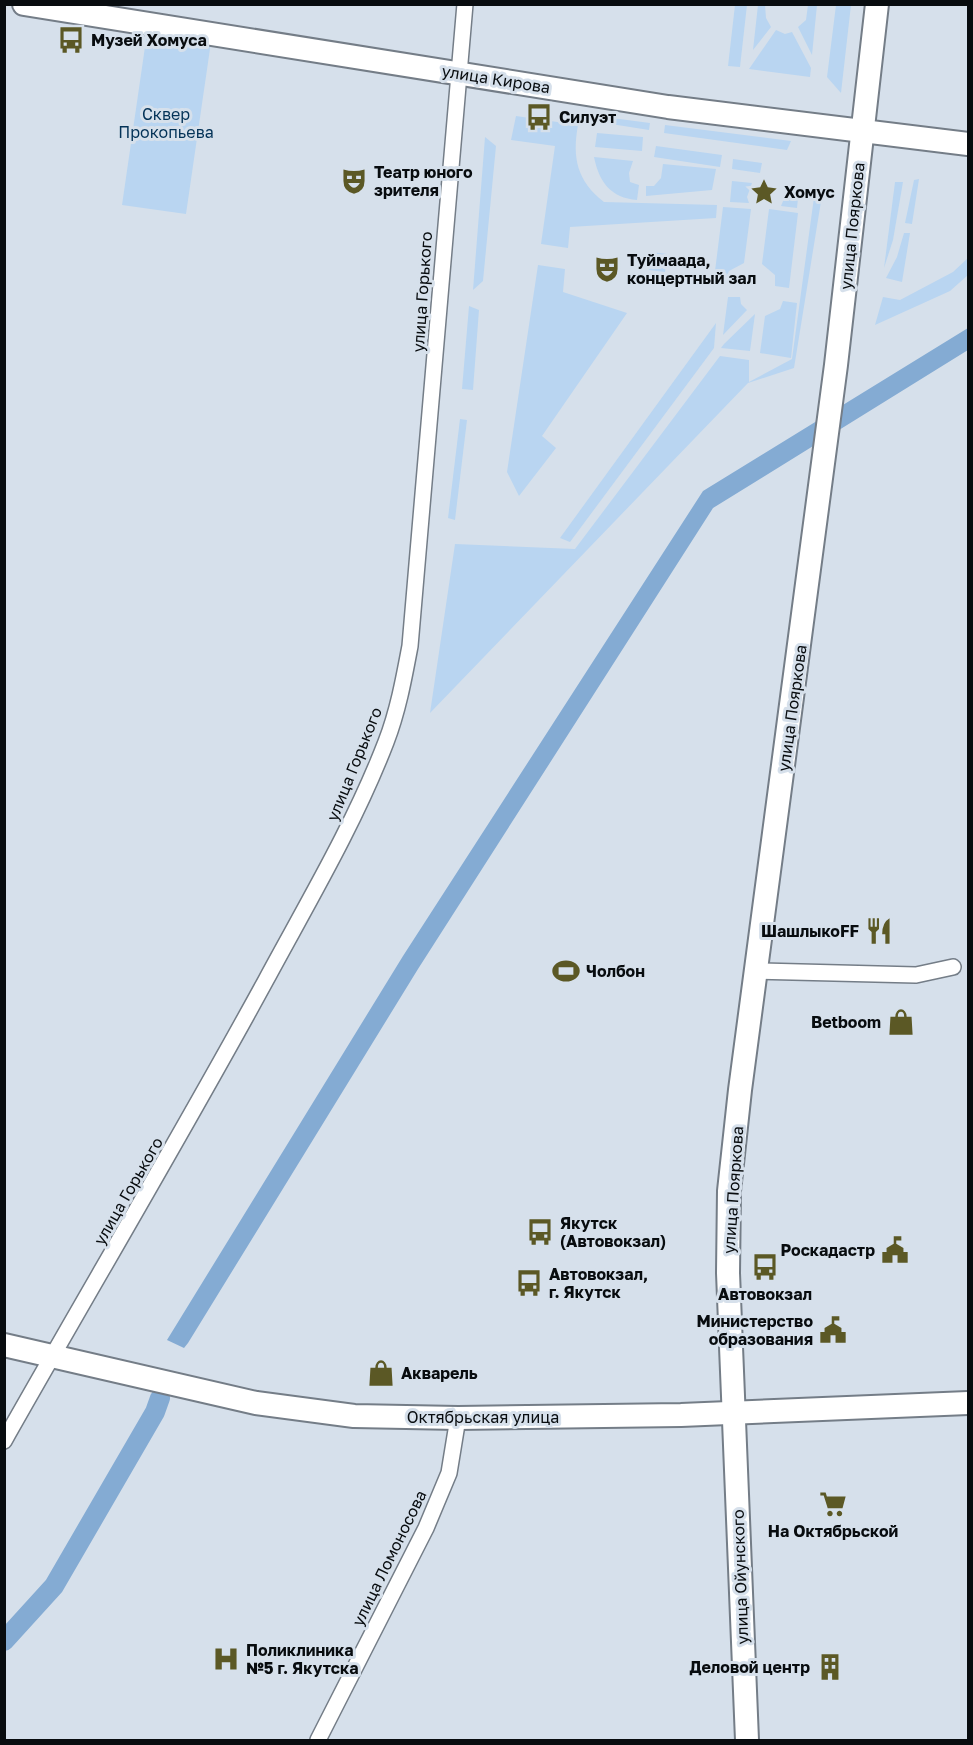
<svg xmlns="http://www.w3.org/2000/svg" width="973" height="1745" font-family="'Golos Text',sans-serif">
<rect width="100%" height="100%" fill="#d6e0eb"/>
<g fill="#b9d5f1">
<polygon points="735,5 747,5 740,67 728,66"/>
<polygon points="758,5 765,5 766,18 771,27 753,50"/>
<polygon points="808,5 817,5 812,55 798,27 806,20"/>
<polygon points="836,5 851,5 841,93 827,77"/>
<polygon points="776,30 785,34 792,32 811,68 810,77 749,69"/>
<polygon points="147,33 211,42 186,214 122,205"/>
<polygon points="574,113 650,123 649,130 573,118"/>
<path d="M516,116L578,125C572,158 577,181 604,202L717,205L716,218L570,227L568,248L541,244L555,146L511,140Z"/>
<polygon points="665,125 791,141 787,150 664,133"/>
<polygon points="597,133 643,137 642,151 595,147"/>
<polygon points="485,137 496,146 483,281 473,290"/>
<polygon points="656,146 722,155 720,167 654,157"/>
<path d="M594,157L633,161L629,173L630,182L639,185L637,200C611,198 599,182 594,157Z"/>
<polygon points="733,159 762,163 760,173 732,169"/>
<polygon points="663,164 716,169 712,190 646,196 646,186 654,186 661,178"/>
<polygon points="919,179 912,224 905,223 914,180"/>
<polygon points="732,181 752,183 747,197 749,203 730,202"/>
<polygon points="895,182 903,182 893,240 884,268"/>
<polygon points="785,187 799,188 797,208 781,206 786,194"/>
<polygon points="823,189 794,368 748,383 430,713 455,544 575,549 720,356 749,360 749,382 792,359 815,190"/>
<polygon points="723,207 751,209 744,263 729,271 725,280 714,279"/>
<polygon points="769,209 798,213 789,288 775,286 775,275 762,264"/>
<polygon points="904,233 910,233 902,282 886,278 897,257"/>
<polygon points="651,252 667,254 665,272 649,270"/>
<polygon points="968,258 968,275 950,291 875,325 883,297 900,300 953,272"/>
<polygon points="538,265 565,269 563,292 627,313 542,436 556,448 519,496 507,472"/>
<polygon points="728,297 740,297 741,304 747,310 723,335"/>
<polygon points="783,301 797,303 791,358 760,353 765,316 780,309"/>
<polygon points="469,306 479,310 473,390 462,389"/>
<polygon points="755,314 750,351 721,348 724,344"/>
<polygon points="716,323 714,348 570,542 560,538"/>
<polygon points="460,419 467,420 455,520 448,518"/>
</g>
<polygon fill="#84abd3" points="968,328 968,350 713,508 418,969 188,1343 184,1348 167,1340 403,956 703,491"/>
<g fill="none" stroke-linecap="round" stroke-linejoin="round">
<polyline stroke="#84abd3" stroke-width="20" points="4,1641 54,1586 155,1412 160,1398"/>
<defs>
<g id="street">
<polyline points="757,971 916,975 953,967"/>
<path d="M4,1441C91,1287 181,1136 266,980C308,902 354,825 386,742C398,711 404,678 410,646L465,4"/>
<polyline points="318,1740 426,1528 449,1473 458,1418"/>
</g>
<g id="secondary">
<polyline points="24,4 668,107 968,144"/>
<polyline points="4,1345 256,1403 354,1416 458,1418 681,1415 968,1403"/>
<polyline points="747,1740 728,1273 729,1191 740,1090 836,365 877,4"/>
</g>
</defs>
<use href="#street" stroke="#747d87" stroke-width="18"/>
<use href="#secondary" stroke="#747d87" stroke-width="26"/>
<use href="#street" stroke="#fff" stroke-width="15"/>
<use href="#secondary" stroke="#fff" stroke-width="22"/>
</g>
<defs>
<symbol id="bus-bare" viewBox="-9 -9 18 18"><path d="M-5-6H5V4H4V6H2V4H-2V6H-4V4H-5ZM-3.5-4V0h7V-4ZM-3.5 1.2v1.5H-2V1.2ZM2 1.2v1.5H3.5V1.2Z" fill="#5b5825" stroke="#d6e0eb" stroke-width="2.5" paint-order="stroke"/></symbol>
<symbol id="theatre-bare" viewBox="-9 -9 18 18"><path d="M-5-5.5Q0-4 5-5.5V0Q5 5 0 6Q-5 5-5 0ZM-3.3-2.5H-1v1.5H-3.3ZM1-2.5H3.3v1.5H1ZM-2.8 1Q0 5.5 2.8 1Z" fill="#5b5825" stroke="#d6e0eb" stroke-width="2.5" paint-order="stroke"/></symbol>
<symbol id="sight-bare" viewBox="-9 -9 18 18"><path d="M0-6L1.8-2.2L6-1.7L2.9 1.2L3.7 5.4L0 3.3L-3.7 5.4L-2.9 1.2L-6-1.7L-1.8-2.2Z" fill="#5b5825" stroke="#d6e0eb" stroke-width="2.5" paint-order="stroke"/></symbol>
<symbol id="restaurant-bare" viewBox="-9 -9 18 18"><path d="M-5-6h1v4h1v-4h1v4h1v-4h1v5L-1.5 .5V6h-2V.5L-5-1ZM5-6V6H3V1.5H1.5Q1.5-4 5-6Z" fill="#5b5825" stroke="#d6e0eb" stroke-width="2.5" paint-order="stroke"/></symbol>
<symbol id="stadium-bare" viewBox="-9 -9 18 18"><path d="M0-5a6.5 5 0 1 0 0 10a6.5 5 0 1 0 0-10ZM-3.5-1.8h7v3.6h-7Z" fill="#5b5825" stroke="#d6e0eb" stroke-width="2.5" paint-order="stroke"/></symbol>
<symbol id="shop-bare" viewBox="-9 -9 18 18"><path d="M-5-2.5h2.3a2.7 3.5 0 0 1 5.4 0H5L5.5 6h-11ZM-1.5-2.5h3a1.5 2.3 0 0 0-3 0Z" fill="#5b5825" stroke="#d6e0eb" stroke-width="2.5" paint-order="stroke"/></symbol>
<symbol id="civic-bare" viewBox="-9 -9 18 18"><path d="M-.6-6.5H3V-4.5H.6V-3L4-1V1h2V6H-6V1h2V-1L-.6-3ZM-1.2 2.5V6h2.4V2.5Z" fill="#5b5825" stroke="#d6e0eb" stroke-width="2.5" paint-order="stroke"/></symbol>
<symbol id="supermarket-bare" viewBox="-9 -9 18 18"><path d="M-6-5.5h2.5l.6 2H6L4.5 2H-2.5L-4.4-4H-6ZM-1.5 3.2a1.3 1.3 0 1 0 .1 0ZM3 3.2a1.3 1.3 0 1 0 .1 0Z" fill="#5b5825" stroke="#d6e0eb" stroke-width="2.5" paint-order="stroke"/></symbol>
<symbol id="hospital-bare" viewBox="-9 -9 18 18"><path d="M-5-5h3v3.5h4V-5h3V5h-3V1.5h-4V5h-3Z" fill="#5b5825" stroke="#d6e0eb" stroke-width="2.5" paint-order="stroke"/></symbol>
<symbol id="building-bare" viewBox="-9 -9 18 18"><path d="M-4-6H4V6H1V3H-1V6H-4ZM-2.5-4.3h1.7v1.8h-1.7ZM.8-4.3h1.7v1.8H.8ZM-2.5-1h1.7V.8h-1.7ZM.8-1h1.7V.8H.8Z" fill="#5b5825" stroke="#d6e0eb" stroke-width="2.5" paint-order="stroke"/></symbol>
</defs>
<g fill-rule="evenodd">
<use href="#bus-bare" x="52" y="21" width="38" height="38"/>
<use href="#bus-bare" x="520" y="98" width="38" height="38"/>
<use href="#theatre-bare" x="335" y="162" width="38" height="38"/>
<use href="#sight-bare" x="745" y="173" width="38" height="38"/>
<use href="#theatre-bare" x="588" y="250" width="38" height="38"/>
<use href="#restaurant-bare" x="860" y="912" width="38" height="38"/>
<use href="#stadium-bare" x="547" y="952" width="38" height="38"/>
<use href="#shop-bare" x="882" y="1003" width="38" height="38"/>
<use href="#bus-bare" x="521" y="1213" width="38" height="38"/>
<use href="#civic-bare" x="876" y="1231" width="38" height="38"/>
<use href="#bus-bare" x="746" y="1248" width="38" height="38"/>
<use href="#bus-bare" x="510" y="1264" width="38" height="38"/>
<use href="#civic-bare" x="814" y="1311" width="38" height="38"/>
<use href="#shop-bare" x="362" y="1354" width="38" height="38"/>
<use href="#supermarket-bare" x="814" y="1485" width="38" height="38"/>
<use href="#hospital-bare" x="207" y="1640" width="38" height="38"/>
<use href="#building-bare" x="811" y="1648" width="38" height="38"/>
</g>
<g text-anchor="middle" stroke-width="6" stroke-linejoin="round" paint-order="stroke">
<g font-size="16" font-weight="bold" fill="#080c0f" stroke="#d6e0eb" text-anchor="start">
<text x="91" y="46">Музей Хомуса</text>
<text x="559" y="123">Силуэт</text>
<text x="374" y="178">Театр юного<tspan x="374" dy="18">зрителя</tspan></text>
<text x="784" y="198">Хомус</text>
<text x="627" y="266">Туймаада,<tspan x="627" dy="18">концертный зал</tspan></text>
<text x="859" y="937" text-anchor="end">ШашлыкоFF</text>
<text x="586" y="977">Чолбон</text>
<text x="881" y="1028" text-anchor="end">Betboom</text>
<text x="560" y="1229">Якутск<tspan x="560" dy="18">(Автовокзал)</tspan></text>
<text x="875" y="1256" text-anchor="end">Роскадастр</text>
<text x="549" y="1280">Автовокзал,<tspan x="549" dy="18">г. Якутск</tspan></text>
<text x="765" y="1300" text-anchor="middle">Автовокзал</text>
<text x="813" y="1327" text-anchor="end">Министерство<tspan x="813" dy="18">образования</tspan></text>
<text x="401" y="1379">Акварель</text>
<text x="833" y="1537" text-anchor="middle">На Октябрьской</text>
<text x="246" y="1656">Поликлиника<tspan x="246" dy="18">№5 г. Якутска</tspan></text>
<text x="810" y="1673" text-anchor="end">Деловой центр</text>
</g>
<g font-size="16" fill="#080c0f" stroke="#d6e0eb">
<text transform="translate(496 79) rotate(9)" y="6">улица Кирова</text>
<text transform="translate(852 226) rotate(-84)" y="6">улица Пояркова</text>
<text transform="translate(422 292) rotate(-86)" y="6">улица Горького</text>
<text transform="translate(792 708) rotate(-82)" y="6">улица Пояркова</text>
<text transform="translate(354 764) rotate(-68)" y="6">улица Горького</text>
<text transform="translate(733 1190) rotate(-86)" y="6">улица Пояркова</text>
<text transform="translate(128 1191) rotate(-60)" y="6">улица Горького</text>
<text x="483" y="1423">Октябрьская улица</text>
<text transform="translate(389 1558) rotate(-64)" y="6">улица Ломоносова</text>
<text transform="translate(740 1577) rotate(-92)" y="6">улица Ойунского</text>
</g>
<g font-size="16" fill="#033257" stroke="#d6e0eb">
<text x="166" y="120">Сквер<tspan x="166" dy="18">Прокопьева</tspan></text>
</g>
</g>
<rect width="973" height="1745" fill="none" stroke="#080c0f" stroke-width="12"/>
</svg>
